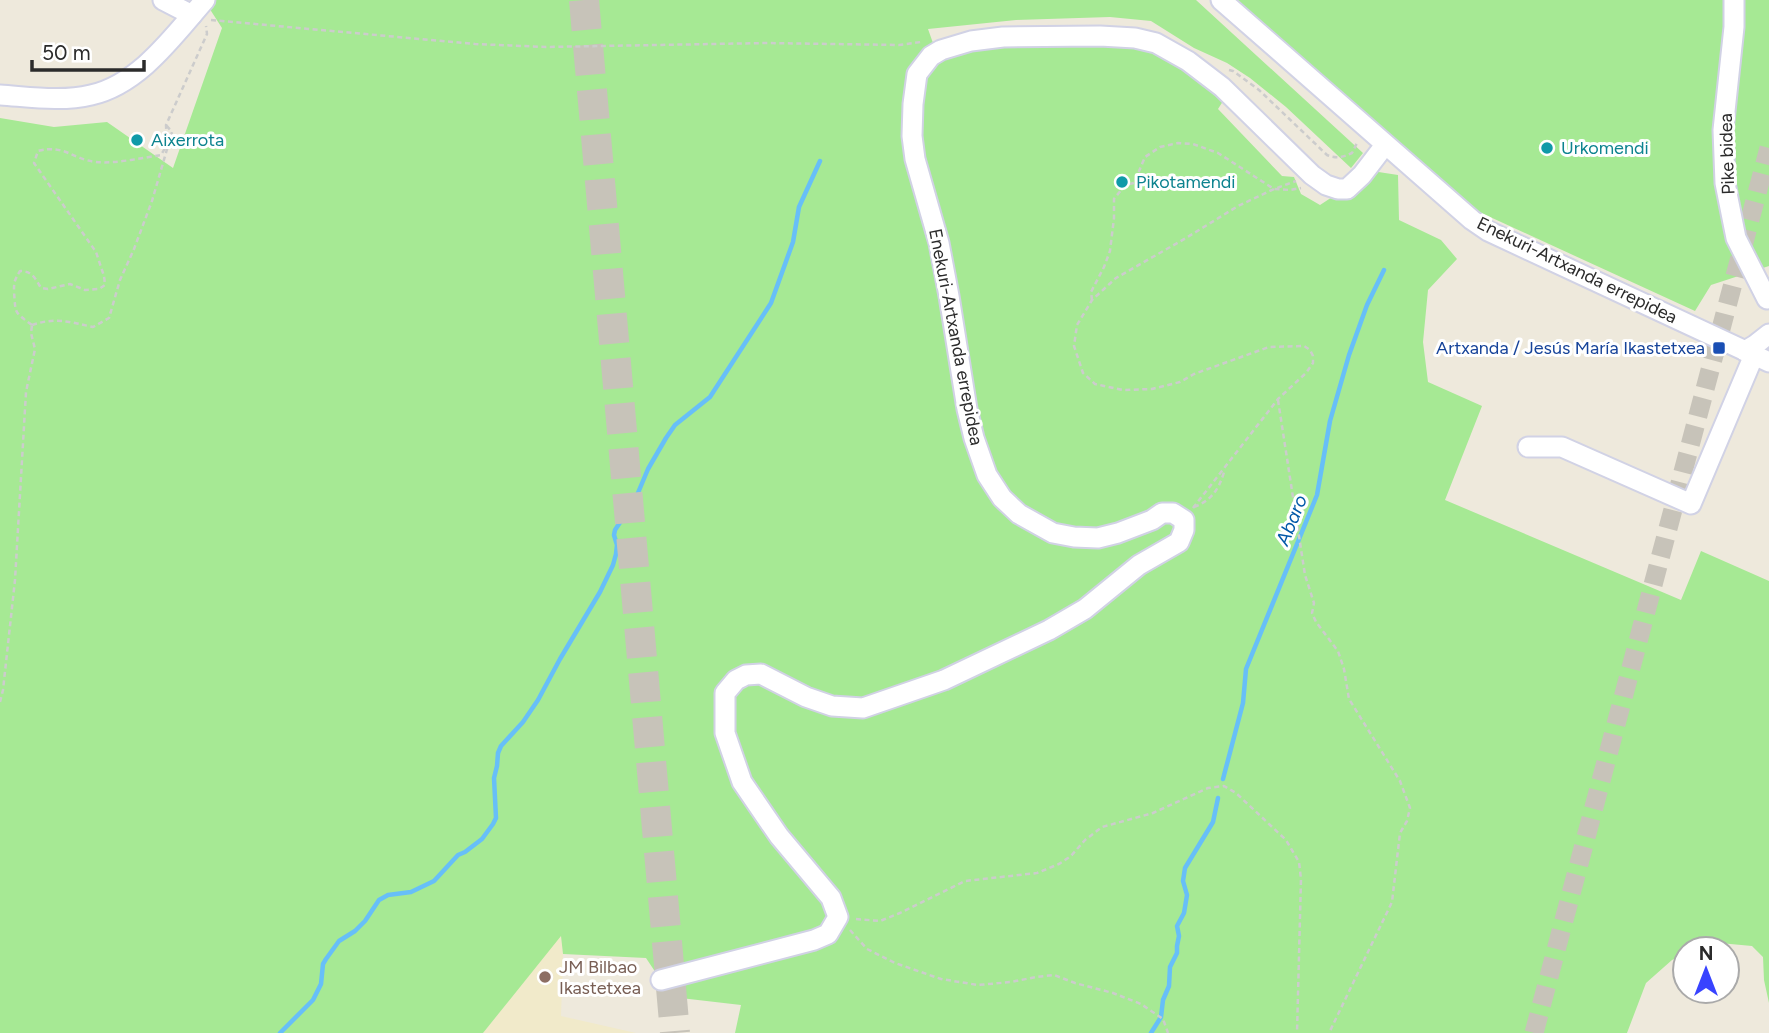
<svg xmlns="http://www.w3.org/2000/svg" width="1769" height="1033" font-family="Figtree,sans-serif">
<rect width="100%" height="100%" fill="#eee9dc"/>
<polygon fill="#f1eaca" points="561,935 563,955 561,1016 636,1033 483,1033"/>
<g fill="#a6e994">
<polygon points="204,0 1196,0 1363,153 1351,168 1286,107 1250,78 1227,63 1194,48 1151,21 1110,17 1016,20 928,29 939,60 961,49 1094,44 1152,48 1176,59 1225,98 1218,109 1282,176 1294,177 1301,194 1320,205 1372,171 1398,175 1399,220 1441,240 1457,259 1428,290 1423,342 1428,382 1482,406 1445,500 1681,600 1701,551 1769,581 1769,1003 1764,980 1763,957 1752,946 1709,942 1695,949 1685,949 1685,954 1672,960 1646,983 1627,1033 735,1033 741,1005 672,997 646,958 563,954 561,936 483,1033 0,1033 0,118 54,127 107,122 173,168 222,28"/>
<polygon points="1235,0 1769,0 1769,266 1711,285 1695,311 1477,211"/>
</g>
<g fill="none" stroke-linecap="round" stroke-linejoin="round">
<g stroke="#67bff8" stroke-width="4.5">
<polyline points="1223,779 1243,703 1246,669 1317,495 1330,421 1349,355 1367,305 1384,270"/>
<polyline points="280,1033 313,1000 321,984 323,964 326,959 339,941 355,931 365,921 379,900 388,895 411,892 434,881 458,855 465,852 482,839 493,824 496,818 494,778 497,766 498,753 501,746 523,722 538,700 560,659 600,592 613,565 616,554 617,545 614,535 615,530 635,500 648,469 666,438 675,425 710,397 771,303 793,242 799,207 820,161"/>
<polyline points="1151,1033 1161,1017 1163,1000 1169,986 1170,967 1177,953 1177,946 1179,936 1177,926 1184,913 1187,895 1183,881 1185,868 1213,822 1218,798"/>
</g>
<polyline stroke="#c7c3b9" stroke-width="19" stroke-dasharray="19 10" stroke-linecap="butt" points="1534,1033 1769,148"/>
<polyline stroke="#c7c3b9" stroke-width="30" stroke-dasharray="30 15" stroke-linecap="butt" points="584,0 675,1033"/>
<defs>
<g id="minor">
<polyline points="163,0 192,15"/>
<polyline points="1221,0 1472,220 1488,231 1769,362"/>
<polyline points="1734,0 1734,27 1723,130 1725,183 1736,238 1767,299"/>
<path d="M0,95C30,97 62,102 91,95C140,84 174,35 205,0"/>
<polyline points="1745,351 1755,345 1769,334"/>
<polyline points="1528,447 1562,447 1691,504 1754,355"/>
<polyline points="661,980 814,940 828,934 838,917 831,898 779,836 742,782 725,733 725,693 736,680 746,675 761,674 806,697 832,706 863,708 944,680 1049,630 1085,609 1139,565 1179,542 1184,530 1184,520 1173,513 1162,513 1152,520 1118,533 1098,538 1074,537 1053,533 1019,514 1002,498 987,475 974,438 967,409 949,296 939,243 915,159 912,136 913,104 917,74 931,56 941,50 971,41 1003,37 1100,36 1135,38 1156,43 1188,61 1222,87 1312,175 1326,185 1338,189 1347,189 1362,175 1385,145"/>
</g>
</defs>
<use href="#minor" stroke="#d1d2e5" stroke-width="23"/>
<g stroke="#ccc" stroke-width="2.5" stroke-dasharray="5 3.5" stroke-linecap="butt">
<polyline points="211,20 475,44 546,47 767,43 899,45 921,42"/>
<path d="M1229,70L1233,71L1259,90L1327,155C1337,159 1343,157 1352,153L1357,143"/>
<polyline points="1092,300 1091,292 1104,267 1110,251 1114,218 1114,199 1125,185 1134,183 1145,157 1160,147 1178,143 1193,144 1218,153 1274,189 1290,190 1301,188"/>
<path d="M32,325C13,311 16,314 14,292C14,282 14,281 20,271C32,271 35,278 41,288L48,289L70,284L85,290L99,289L105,285L104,276L96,252L34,163L38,151C64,144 72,159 96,162C114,164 142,158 161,155L167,145L166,125L207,34L206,26"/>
<path d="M32,325C55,317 70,322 93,327L109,318L120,280L134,249L152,201L172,132L166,125"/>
<polyline points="1278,400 1305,575 1314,603 1312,613 1316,622 1338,651 1344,669 1349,699 1400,781 1410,808 1407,821 1400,833 1392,902 1329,1033"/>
<path d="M1194,507C1211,501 1219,489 1224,472"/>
<polyline points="1193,508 1278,399 1306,373 1313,363 1313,356 1310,350 1304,346 1269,347 1194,374 1180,382 1152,389 1123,390 1095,384 1083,373 1074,346 1077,325 1092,300 1116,278 1186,238 1238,206 1274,189 1296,181"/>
<polyline points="0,702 3,690 15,580 26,392 35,349 31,333 32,325"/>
<polyline points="856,919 880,921 900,913 965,881 1037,873 1059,864 1071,856 1085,840 1102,827 1153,813 1208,788 1224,786 1236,793 1286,840 1299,862 1301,879 1297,1033"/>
<polyline points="850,930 867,949 895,963 941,979 978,985 1011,982 1036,977 1054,975 1075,983 1113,993 1141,1004 1163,1019 1168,1033"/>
</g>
<use href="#minor" stroke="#fff" stroke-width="19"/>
</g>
<g fill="#0f9aa8" stroke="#fff" stroke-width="2.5">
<circle cx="137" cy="140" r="7"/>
<circle cx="1547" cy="148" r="7"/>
<circle cx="1122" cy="182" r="7"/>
</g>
<rect fill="#1a4fb4" stroke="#fff" stroke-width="2.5" x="1712" y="341" width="14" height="14" rx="3.5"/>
<circle fill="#8d6e63" stroke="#fff" stroke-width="2.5" cx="545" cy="977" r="7"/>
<g text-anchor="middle" stroke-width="6" stroke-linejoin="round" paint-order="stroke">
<g font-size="18" fill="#0d838f" stroke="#fff" text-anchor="start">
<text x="151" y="146">Aixerrota</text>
<text x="1561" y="154">Urkomendi</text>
<text x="1136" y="188">Pikotamendi</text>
</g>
<g font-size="18" fill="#2b2b2b" stroke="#fff">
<text transform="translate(1727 154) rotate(-92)" y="6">Pike bidea</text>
<text transform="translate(1577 270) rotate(26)" y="6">Enekuri-Artxanda errepidea</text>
<text transform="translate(956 337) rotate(79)" y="6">Enekuri-Artxanda errepidea</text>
</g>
<g font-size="18" fill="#164399" stroke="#fff" text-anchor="end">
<text x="1705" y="354">Artxanda / Jesús María Ikastetxea</text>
</g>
<g font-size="18" fill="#785e54" stroke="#fff" text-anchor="start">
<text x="559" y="973">JM Bilbao<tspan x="559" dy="21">Ikastetxea</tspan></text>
</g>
<g font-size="19" font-style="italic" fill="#0259a8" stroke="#fff">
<text transform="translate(1291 520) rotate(-68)" y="7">Abaro</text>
</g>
</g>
<g transform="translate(1706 970)"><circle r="33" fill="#ffffff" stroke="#aaaaaa" stroke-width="2"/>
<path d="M0-5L12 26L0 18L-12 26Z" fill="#3843ff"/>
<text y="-10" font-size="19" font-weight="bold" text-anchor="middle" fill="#2b2b2b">N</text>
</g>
<path d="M32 60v10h112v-10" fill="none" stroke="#2b2b2b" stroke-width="3.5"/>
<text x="42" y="60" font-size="21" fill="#2b2b2b" stroke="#ffffff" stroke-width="5" paint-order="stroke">50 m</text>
</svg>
